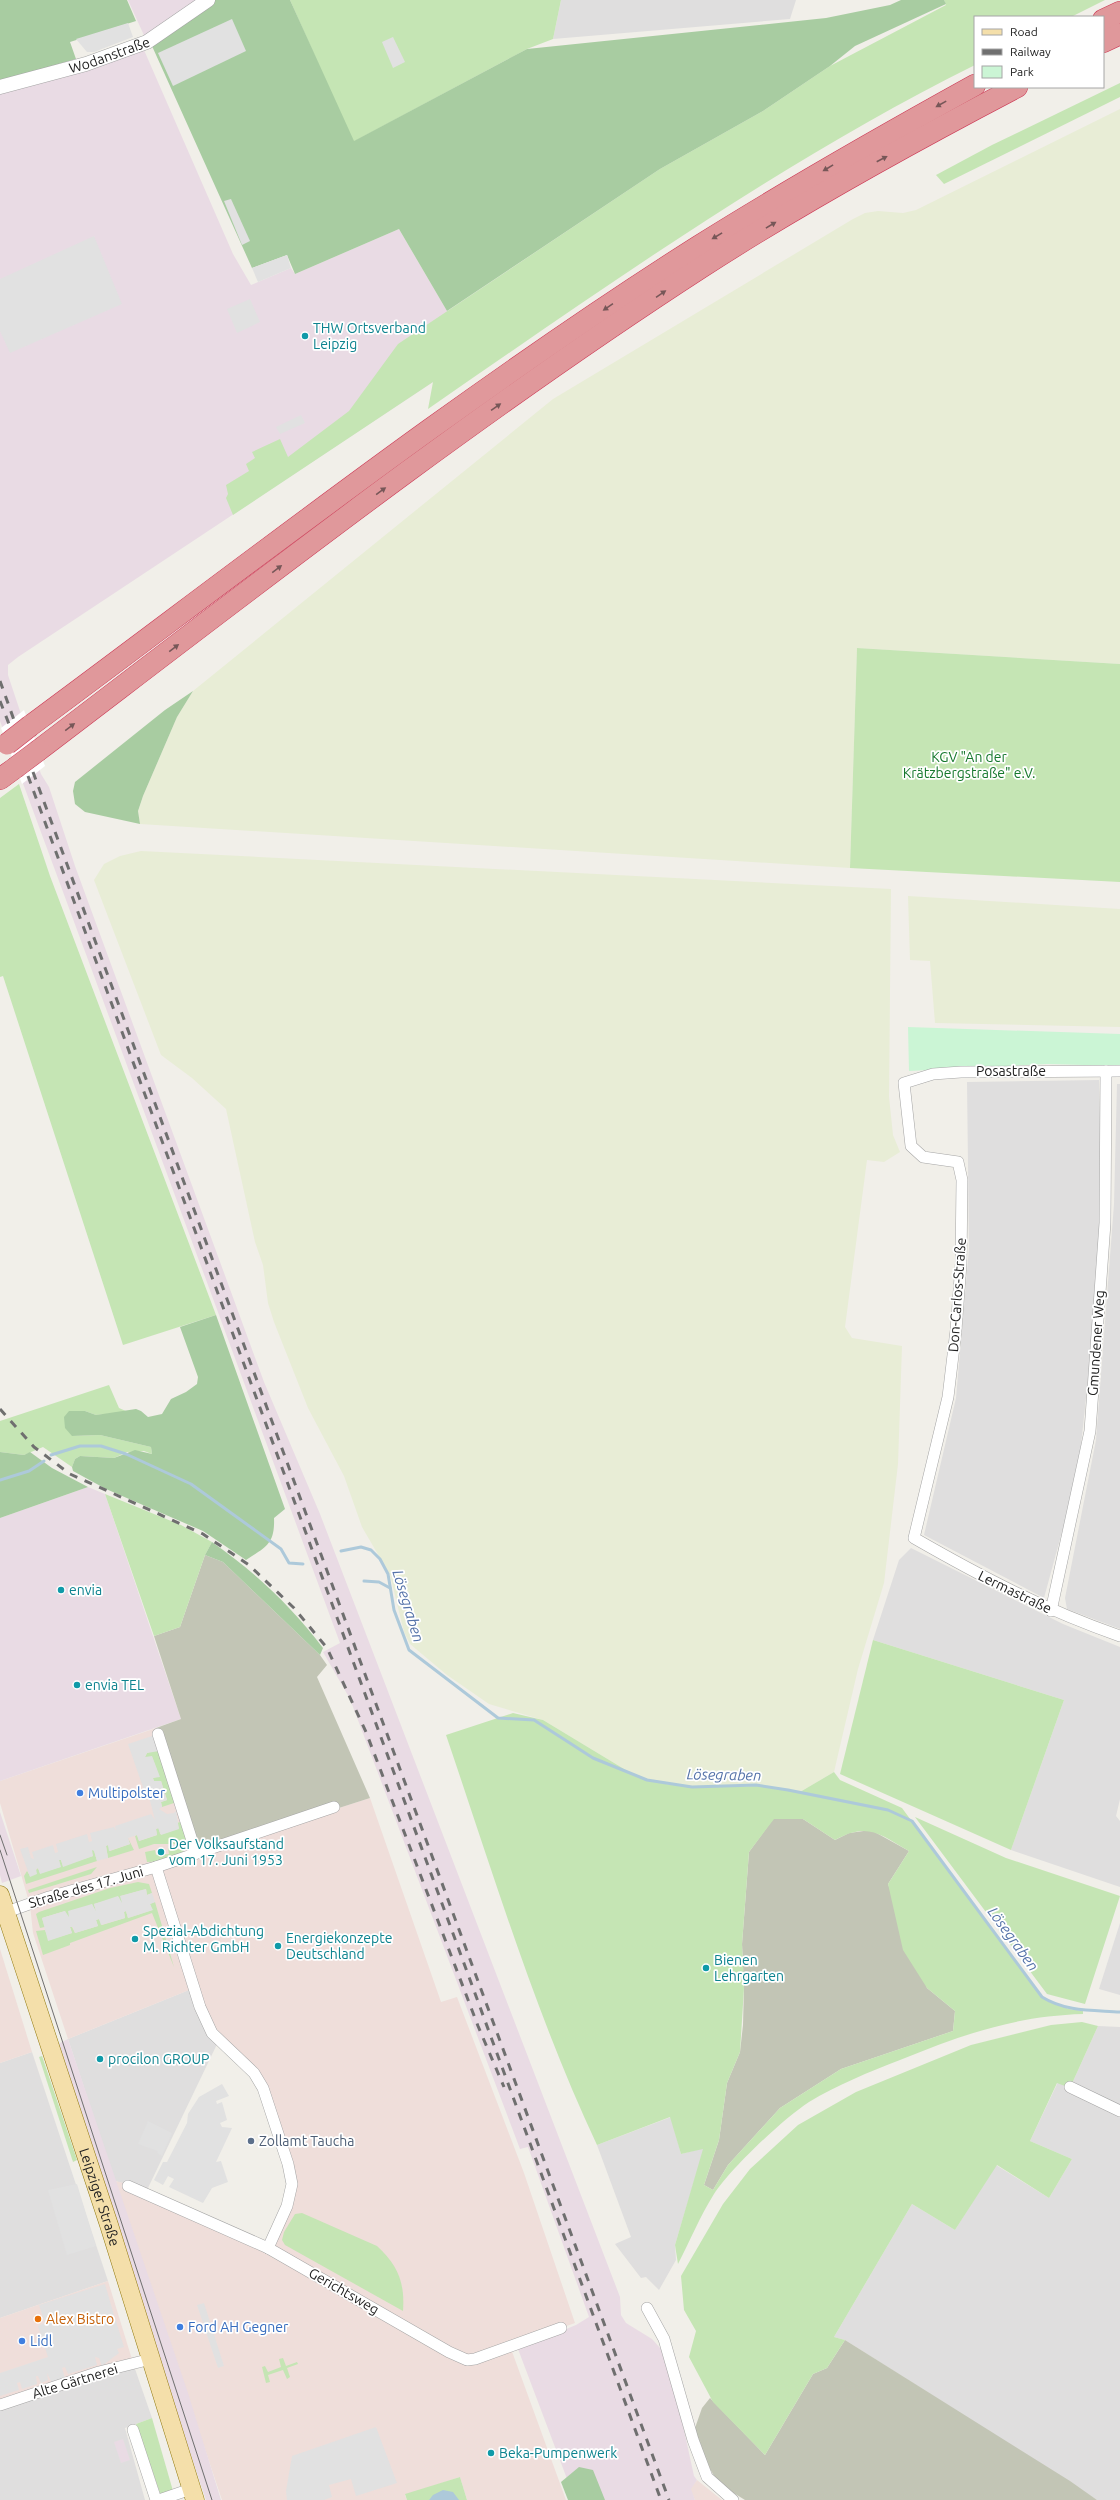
<svg xmlns="http://www.w3.org/2000/svg" width="1120" height="2500" font-family="Ubuntu,sans-serif">
<rect width="100%" height="100%" fill="#f1efe9"/>
<g fill="#dfdede">
<polygon points="561,0 796,0 790,19 553,39"/>
<polygon points="1099,1080 1102,1194 1097,1295 1078,1473 1044,1598 924,1535 956,1398 969,1248 967,1082"/>
<polygon points="1117,1084 1120,1084 1120,1629 1067,1609 1065,1598 1096,1440 1114,1204"/>
<polygon points="911,1548 1063,1624 1120,1647 1120,1799 1116,1816 1120,1821 1120,1887 1011,1850 1064,1700 873,1640 899,1560"/>
<polygon points="1120,1923 1120,1995 1099,1989"/>
<polygon points="194,1988 219,2040 147,2190 115,2181 68,2039"/>
<polygon points="1098,2026 1120,2027 1120,2500 1097,2500 845,2340 834,2337 912,2204 955,2230 996,2165 1049,2198 1072,2159 1030,2141 1058,2082 1070,2088"/>
<polygon points="32,2052 108,2281 0,2318 0,2063"/>
<polygon points="671,2117 681,2154 704,2148 675,2245 676,2260 659,2290 646,2277 641,2278 615,2244 631,2237 597,2145"/>
<polygon points="134,2366 152,2418 125,2428 145,2500 0,2500 0,2410"/>
</g>
<g fill="#efdeda">
<polygon points="156,1728 196,1854 370,1798 441,2002 457,1997 524,2173 575,2323 510,2346 566,2500 467,2500 460,2477 405,2495 407,2500 222,2500 115,2181 138,2186 268,2248 294,2189 265,2092 219,2040 194,1988 68,2039 33,1933 30,1905 0,1803 0,1781"/>
<polygon points="0,1949 32,2052 0,2063"/>
<polygon points="108,2281 134,2366 0,2410 0,2318"/>
<polygon points="697,2480 722,2500 695,2500 690,2489"/>
</g>
<g fill="#e9dbe4">
<polygon points="128,0 208,0 147,42"/>
<polygon points="144,50 233,254 251,285 291,268 295,274 399,229 447,311 433,382 18,657 8,665 8,675 41,774 49,787 75,866 264,1382 320,1514 620,2297 621,2315 626,2323 652,2339 661,2349 682,2421 694,2476 697,2480 691,2489 695,2500 575,2500 518,2349 576,2325 589,2317 528,2147 520,2149 350,1699 323,1652 340,1643 0,721 0,93"/>
<polygon points="88,1487 105,1494 181,1719 0,1781 0,1518"/>
<polygon points="0,1812 21,1876 2,1883 0,1875"/>
<polygon points="68,2039 188,2393 221,2500 206,2500 149,2330 58,2044"/>
<polygon points="123,2439 130,2460 121,2463 114,2442"/>
</g>
<g fill="#c2c5b5">
<polygon points="205,1555 223,1562 320,1655 327,1665 317,1677 370,1798 196,1854 156,1728 181,1719 154,1636 180,1627"/>
<polygon points="773,1819 803,1819 835,1840 849,1833 871,1830 909,1851 888,1884 927,1988 955,2011 953,2031 841,2069 780,2108 728,2165 713,2190 704,2185 719,2140 727,2083 740,2052 743,2025 744,1988 742,1944 749,1852"/>
<polygon points="845,2340 1070,2481 1097,2500 745,2500 719,2484 707,2464 695,2428 702,2408 710,2398 765,2455 813,2374 827,2368"/>
</g>
<g fill="#e8edd6">
<polygon points="1120,109 1120,664 857,648 850,868 140,824 138,811 143,796 177,717 193,691 553,399 853,219 865,213 878,211 903,213 916,210"/>
<polygon points="141,851 891,889 889,1097 893,1135 900,1152 884,1162 867,1160 845,1327 852,1338 902,1346 898,1464 884,1583 858,1669 834,1772 800,1792 761,1786 695,1787 666,1784 634,1775 543,1720 489,1704 447,1675 410,1644 404,1632 390,1575 362,1527 344,1476 308,1408 274,1322 268,1303 263,1265 255,1242 226,1109 192,1078 161,1055 94,880 104,864 120,856"/>
<polygon points="908,896 1120,909 1120,1027 935,1023 930,961 910,960"/>
</g>
<g fill="#c5e5b4" fill-rule="evenodd">
<polygon points="290,0 561,0 553,39 527,49 353,142"/>
<path d="M944,0H1105L1071,17H975V65C782,161 605,287 428,409L433,382L233,515L226,498L228,494L226,485L249,471L246,464L255,458L252,452L280,439L288,457L349,411L398,344L660,169L763,111L830,66L946,5Z"/>
<polygon points="1120,83 1120,97 944,184 936,175 992,145"/>
<polygon points="857,648 1120,664 1120,882 850,868"/>
<polygon points="19,784 50,876 216,1315 123,1345 3,976 0,977 0,798"/>
<polygon points="109,1385 119,1408 128,1412 96,1415 85,1411 72,1436 100,1435 151,1447 152,1454 144,1451 127,1452 114,1458 80,1456 75,1459 72,1467 43,1447 24,1455 0,1452 0,1421"/>
<polygon points="105,1494 181,1525 212,1542 205,1555 180,1627 154,1636"/>
<polygon points="873,1640 1064,1700 1011,1850 840,1774"/>
<path d="M513,1713L543,1720L634,1775L666,1784L695,1787L761,1786L800,1792L834,1772L840,1780L902,1808L1042,1998L1069,2009L1083,2011V2014C1014,2016 962,2035 900,2060C869,2072 837,2085 809,2102C783,2119 731,2168 714,2194C700,2216 690,2241 678,2264L675,2245L703,2149L681,2154L670,2117L597,2145C535,2013 493,1873 446,1735ZM774,1819H803L835,1840C868,1822 879,1834 909,1851L888,1884L903,1950L927,1988L955,2011L953,2031L841,2069L780,2108L728,2165L713,2190L704,2185L719,2140L727,2083L740,2052L744,1988L742,1944L749,1852Z"/>
<polygon points="157,1750 159,1751 177,1802 162,1807 161,1802 167,1800 161,1781 154,1782 153,1778 159,1776 152,1757 145,1757 147,1753"/>
<polygon points="915,1817 1006,1858 1120,1896 1085,2004 1047,1994"/>
<polygon points="180,1822 184,1824 187,1844 154,1844 139,1849 135,1836 137,1835 139,1841 157,1835 156,1829 159,1828 160,1834 179,1828 177,1823"/>
<polygon points="128,1838 134,1850 108,1858 106,1846 108,1845 110,1851 130,1844"/>
<path d="M168,1848L185,1850C176,1859 159,1862 147,1862L145,1852L155,1850L156,1855L169,1854Z"/>
<polygon points="91,1850 94,1850 97,1861 26,1884 24,1876 27,1871 30,1876 38,1868 40,1873 60,1867 59,1860 61,1860 63,1866 93,1856"/>
<polygon points="97,1867 91,1874 29,1893 28,1890"/>
<polygon points="138,1882 149,1884 152,1893 147,1895 146,1889 121,1896 123,1903 120,1903 119,1897 94,1904 96,1911 94,1911 92,1904 69,1917 67,1918 65,1911 42,1918 45,1927 40,1928 36,1914 39,1912 110,1888"/>
<polygon points="155,1902 174,1967 152,1913 70,1943 70,1945 43,1955 36,1931 45,1930 49,1940 72,1933 70,1927 72,1927 75,1933 98,1926 96,1920 99,1919 102,1925 125,1918 124,1912 126,1911 128,1918 152,1910 150,1904"/>
<polygon points="1082,2022 1098,2026 1070,2088 1057,2083 1030,2141 1072,2159 1049,2198 997,2165 955,2230 912,2204 834,2337 845,2340 827,2368 813,2374 765,2455 713,2402 689,2357 696,2331 684,2310 681,2276 723,2204 750,2169 798,2125 856,2092 971,2045 1051,2025"/>
<polygon points="42,2056 77,2160 73,2162 39,2057"/>
<path d="M302,2213L377,2246C398,2265 405,2283 403,2311L285,2245L282,2240L284,2232L295,2214Z"/>
<polygon points="283,2358 286,2366 297,2362 298,2364 287,2368 290,2377 287,2379 283,2370 268,2375 270,2382 266,2383 262,2367 265,2366 268,2372 281,2367 279,2359"/>
<polygon points="152,2418 173,2491 163,2495 160,2493 136,2424"/>
<polygon points="460,2477 467,2500 407,2500 405,2494"/>
</g>
<g fill="#a8cca1">
<polygon points="0,0 127,0 136,21 70,42 76,59 0,81"/>
<polygon points="214,0 290,0 354,141 527,49 826,18 890,5 901,0 944,0 946,4 855,46 830,66 763,111 660,169 447,311 399,229 295,274 287,255 252,268 152,46"/>
<polygon points="193,691 177,717 143,796 138,811 140,824 85,812 75,804 73,791 75,782 165,710"/>
<path d="M216,1315L285,1509L274,1518C275,1544 266,1547 246,1560L203,1531L106,1489L73,1471L72,1467L75,1459L80,1456L114,1458L135,1450L152,1454L151,1447L100,1435L72,1436L65,1428L64,1417L69,1411H85L96,1415L136,1409L141,1411L148,1417L162,1414L171,1399L186,1392L197,1384L198,1377L180,1327Z"/>
<polygon points="0,1452 24,1455 30,1452 52,1468 88,1487 0,1518"/>
<path d="M212,1542C255,1572 292,1607 323,1648L320,1655L223,1562L205,1555Z"/>
<polygon points="579,2467 593,2470 605,2500 568,2500 561,2482"/>
</g>
<polygon fill="#cbf5d5" points="908,1027 1120,1034 1120,1066 1048,1064 909,1071"/>
<g fill="#e1e1e1">
<polygon points="232,19 246,51 173,86 158,53"/>
<polygon points="128,23 133,37 94,52 87,52 76,39"/>
<polygon points="393,37 405,62 393,68 382,42"/>
<polygon points="231,199 250,241 242,245 224,201"/>
<polygon points="94,236 122,304 10,353 0,331 0,279"/>
<polygon points="287,255 291,268 258,282 252,268"/>
<polygon points="250,299 260,322 237,333 227,309"/>
<polygon points="301,415 305,423 280,434 276,427"/>
<polygon points="155,1735 159,1751 147,1753 145,1757 152,1756 160,1777 153,1778 154,1781 161,1781 167,1800 161,1802 162,1807 159,1809 167,1814 174,1813 176,1811 179,1829 161,1835 158,1828 156,1829 157,1835 139,1841 137,1835 128,1838 130,1844 109,1851 108,1845 106,1846 108,1858 97,1861 94,1851 92,1850 93,1856 63,1867 61,1860 59,1860 61,1867 40,1874 38,1868 36,1869 37,1874 30,1877 20,1849 28,1847 31,1858 34,1859 32,1852 53,1845 55,1853 58,1852 56,1844 87,1834 89,1842 92,1841 90,1833 114,1827 116,1831 115,1826 151,1814 155,1820 148,1793 145,1793 128,1744"/>
<polygon points="146,1889 147,1895 152,1893 155,1902 150,1904 153,1910 128,1918 126,1911 124,1912 125,1918 101,1925 99,1919 96,1920 98,1926 75,1933 73,1927 70,1927 72,1933 48,1941 42,1918 65,1911 69,1917 68,1911 92,1904 96,1911 94,1904 118,1896 122,1903 120,1896"/>
<polygon points="222,2084 229,2096 216,2101 217,2104 222,2102 227,2120 220,2123 222,2127 232,2128 216,2162 221,2161 228,2182 212,2188 203,2203 169,2187 174,2179 168,2176 163,2185 154,2180 163,2162 167,2162 187,2123 188,2114 199,2097"/>
<polygon points="148,2121 172,2133 162,2156 157,2153 158,2151 138,2144"/>
<polygon points="77,2184 96,2246 67,2255 48,2190"/>
<polygon points="105,2284 114,2315 107,2318 115,2318 124,2347 117,2349 119,2353 102,2366 99,2358 95,2357 97,2365 68,2374 65,2367 62,2368 65,2378 52,2383 47,2373 48,2380 41,2383 38,2376 36,2376 37,2384 22,2389 20,2382 17,2383 19,2390 0,2396 0,2373 48,2357 38,2326 45,2323 39,2305"/>
<polygon points="204,2303 224,2366 218,2368 197,2305"/>
<polygon points="376,2427 397,2483 356,2496 351,2479 329,2485 332,2497 324,2500 287,2500 286,2491 292,2456"/>
</g>
<polygon fill="#adc9da" points="443,2490 453,2492 459,2500 429,2500 433,2495"/>
<polygon fill="#fff" points="24,710 45,766 22,784 1,728"/>
<g fill="none" stroke-linecap="round" stroke-linejoin="round">
<g stroke="#adc9da" stroke-width="3">
<polyline points="51,1455 80,1446 101,1446 126,1454 191,1484 281,1549 289,1563 303,1564"/>
<polyline points="0,1480 29,1471 44,1461"/>
<path d="M341,1551L361,1547L371,1550L380,1559L388,1574L394,1610L409,1650L498,1718L534,1720L593,1758L647,1780L692,1787L756,1785L788,1790L888,1810L912,1821L1042,1997C1066,2012 1093,2010 1120,2012"/>
<polyline points="364,1581 379,1582 390,1588"/>
</g>
<defs>
<g id="minor">
<path d="M1120,1071L961,1072L933,1074L904,1083L911,1146L923,1157L958,1162L962,1180L961,1264L956,1330L948,1397L914,1538C982,1577 1045,1610 1120,1636"/>
<polyline points="1051,1611 1090,1431 1105,1223 1106,1071"/>
<polyline points="158,1734 196,1853"/>
<polyline points="156,1867 200,2007 212,2033 254,2073 263,2088 288,2164 292,2184 287,2206 268,2248"/>
<polyline points="1,1914 49,1897 156,1867 334,1807"/>
<polyline points="1070,2087 1120,2111"/>
<polyline points="128,2186 268,2248 449,2352 467,2360 475,2359 561,2328"/>
<polyline points="647,2308 664,2339 693,2440 707,2477 733,2500"/>
<polyline points="0,2405 99,2372 151,2359"/>
<polyline points="133,2430 156,2500"/>
<polyline points="159,2500 191,2489"/>
</g>
<g id="tertiary">
<path id="s1" d="M0,87L86,64L147,42L208,0"/>
</g>
<g id="primary">
<path id="s2" d="M0,1895L109,2225L195,2500"/>
</g>
<g id="motorway">
<polyline points="1103,20 1120,12"/>
<polyline points="1103,42 1120,34"/>
<path d="M30,726C250,563 466,394 697,247C788,190 881,137 975,85"/>
<path d="M39,750C257,584 472,416 702,267C804,201 910,143 1017,87"/>
<polyline points="0,779 15,768"/>
</g>
</defs>
<use href="#minor" stroke="#a5a5a5" stroke-width="12"/>
<use href="#tertiary" stroke="#a5a5a5" stroke-width="15"/>
<use href="#primary" stroke="#90790e" stroke-width="19"/>
<use href="#motorway" stroke="#cc3855" stroke-width="22"/>
<use href="#minor" stroke="#fff" stroke-width="11"/>
<use href="#tertiary" stroke="#fff" stroke-width="14"/>
<use href="#primary" stroke="#f4dfaa" stroke-width="18"/>
<use href="#motorway" stroke="#e0989b" stroke-width="21"/>
<g stroke="#6f6f6f" stroke-width="1">
<polyline points="0,1835 7,1855"/>
<polyline points="0,1850 212,2500"/>
</g>
<g stroke="#6f6f6f" stroke-width="3" stroke-dasharray="8 8" stroke-linecap="butt">
<polyline points="0,681 14,720"/>
<polyline points="0,701 9,724"/>
<polyline points="33,772 669,2500"/>
<polyline points="28,776 661,2500"/>
<polyline points="0,1409 34,1447 70,1474 203,1534 249,1565 294,1608 327,1648 366,1732 478,2026 504,2087"/>
</g>
<defs>
<g id="motorway-bridge">
<polyline points="7,744 30,726"/>
<polyline points="15,768 39,750"/>
</g>
</defs>
<use href="#motorway-bridge" stroke="#cc3855" stroke-width="22" stroke-linecap="butt"/>
<use href="#motorway-bridge" stroke="#e0989b" stroke-width="21"/>
</g>
<defs><path id="oneway-solid" d="M-6-.8H1V-3.2L6.5 0L1 3.2V.8H-6Z"/></defs>
<g fill="#775758">
<use href="#oneway-solid" transform="translate(941 104) rotate(151)"/>
<use href="#oneway-solid" transform="translate(882 159) rotate(-28)"/>
<use href="#oneway-solid" transform="translate(828 168) rotate(149)"/>
<use href="#oneway-solid" transform="translate(771 225) rotate(-31)"/>
<use href="#oneway-solid" transform="translate(717 236) rotate(149)"/>
<use href="#oneway-solid" transform="translate(661 294) rotate(-34)"/>
<use href="#oneway-solid" transform="translate(608 307) rotate(146)"/>
<use href="#oneway-solid" transform="translate(496 407) rotate(-35)"/>
<use href="#oneway-solid" transform="translate(381 491) rotate(-36)"/>
<use href="#oneway-solid" transform="translate(277 569) rotate(-37)"/>
<use href="#oneway-solid" transform="translate(174 648) rotate(-37)"/>
<use href="#oneway-solid" transform="translate(70 727) rotate(-37)"/>
</g>
<g fill="#0f9aa8" stroke="#fff" stroke-width="1.5">
<circle cx="305" cy="336" r="4"/>
<circle cx="61" cy="1590" r="4"/>
<circle cx="77" cy="1685" r="4"/>
<circle cx="161" cy="1852" r="4"/>
<circle cx="135" cy="1939" r="4"/>
<circle cx="278" cy="1946" r="4"/>
<circle cx="706" cy="1968" r="4"/>
<circle cx="100" cy="2059" r="4"/>
<circle cx="491" cy="2453" r="4"/>
</g>
<g fill="#3f7fe0" stroke="#fff" stroke-width="1.5">
<circle cx="80" cy="1793" r="4"/>
<circle cx="180" cy="2327" r="4"/>
<circle cx="22" cy="2341" r="4"/>
</g>
<circle fill="#5c6f8a" stroke="#fff" stroke-width="1.5" cx="251" cy="2141" r="4"/>
<circle fill="#e8710a" stroke="#fff" stroke-width="1.5" cx="38" cy="2319" r="4"/>
<g text-anchor="middle" stroke-width="3.5" stroke-linejoin="round" paint-order="stroke">
<g font-size="14" fill="#212121" stroke="#fff">
<text dy="5" stroke="none"><textPath href="#s1" startOffset="114">Wodanstraße</textPath></text>
<text x="1011" y="1076">Posastraße</text>
<text transform="translate(957 1295) rotate(-86)" y="5">Don-Carlos-Straße</text>
<text transform="translate(1096 1343) rotate(-86)" y="5">Gmundener Weg</text>
<text transform="translate(1015 1592) rotate(26)" y="5">Lermastraße</text>
<text transform="translate(86 1887) rotate(-16)" y="5">Straße des 17. Juni</text>
<text dy="5" stroke="none"><textPath href="#s2" startOffset="318">Leipziger Straße</textPath></text>
<text transform="translate(344 2291) rotate(30)" y="5">Gerichtsweg</text>
<text transform="translate(75 2381) rotate(-17)" y="5">Alte Gärtnerei</text>
</g>
<g font-size="14" fill="#0d838f" stroke="#fff" text-anchor="start">
<text x="313" y="333">THW Ortsverband<tspan x="313" dy="16">Leipzig</tspan></text>
<text x="69" y="1595">envia</text>
<text x="85" y="1690">envia TEL</text>
<text x="169" y="1849">Der Volksaufstand<tspan x="169" dy="16">vom 17. Juni 1953</tspan></text>
<text x="143" y="1936">Spezial-Abdichtung<tspan x="143" dy="16">M. Richter GmbH</tspan></text>
<text x="286" y="1943">Energiekonzepte<tspan x="286" dy="16">Deutschland</tspan></text>
<text x="714" y="1965">Bienen<tspan x="714" dy="16">Lehrgarten</tspan></text>
<text x="108" y="2064">procilon GROUP</text>
<text x="499" y="2458">Beka-Pumpenwerk</text>
</g>
<g font-size="14" fill="#16782d" stroke="#fff">
<text x="969" y="762">KGV "An der<tspan x="969" dy="16">Krätzbergstraße" e.V.</tspan></text>
</g>
<g font-size="14" fill="#366cbe" stroke="#fff" text-anchor="start">
<text x="88" y="1798">Multipolster</text>
<text x="188" y="2332">Ford AH Gegner</text>
<text x="30" y="2346">Lidl</text>
</g>
<g font-size="14" fill="#4e5e75" stroke="#fff" text-anchor="start">
<text x="259" y="2146">Zollamt Taucha</text>
</g>
<g font-size="14" fill="#c56008" stroke="#fff" text-anchor="start">
<text x="46" y="2324">Alex Bistro</text>
</g>
<g font-size="15" font-style="italic" fill="#5573a9" stroke="#fff">
<text transform="translate(408 1606) rotate(73)" y="5">Lösegraben</text>
<text transform="translate(724 1775) rotate(1)" y="5">Lösegraben</text>
<text transform="translate(1013 1939) rotate(54)" y="5">Lösegraben</text>
</g>
</g>
<rect x="974" y="16" width="130" height="72" fill="#ffffff" stroke="#a6a6a6"/>
<rect x="982" y="29" width="20" height="6" fill="#f4dfaa" stroke="#a6a6a6"/>
<text x="1010" y="36" font-size="12" fill="#212121">Road</text>
<rect x="982" y="49" width="20" height="6" fill="#6f6f6f" stroke="#a6a6a6"/>
<text x="1010" y="56" font-size="12" fill="#212121">Railway</text>
<rect x="982" y="66" width="20" height="12" fill="#cbf5d5" stroke="#a6a6a6"/>
<text x="1010" y="76" font-size="12" fill="#212121">Park</text>
</svg>
